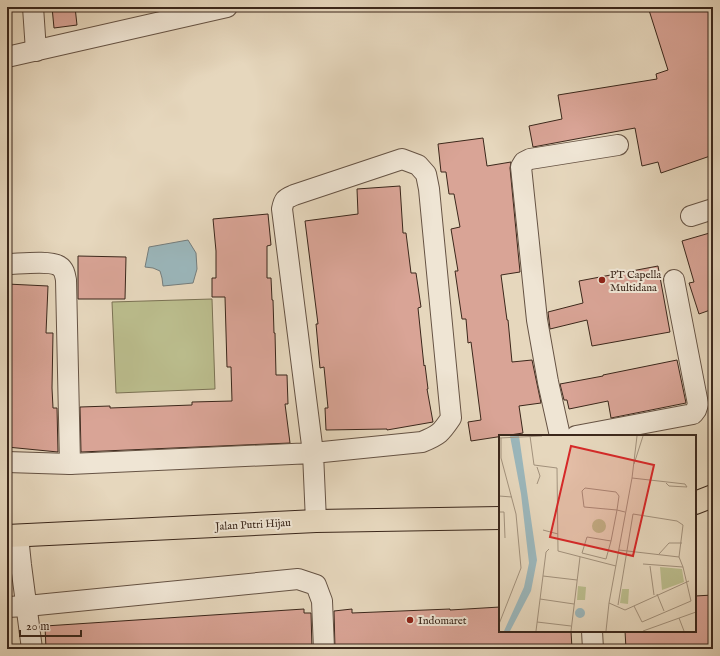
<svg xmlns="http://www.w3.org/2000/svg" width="720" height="656" font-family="'IM FELL English',serif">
<rect width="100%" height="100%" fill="#e6d7bd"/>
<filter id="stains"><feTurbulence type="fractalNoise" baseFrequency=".005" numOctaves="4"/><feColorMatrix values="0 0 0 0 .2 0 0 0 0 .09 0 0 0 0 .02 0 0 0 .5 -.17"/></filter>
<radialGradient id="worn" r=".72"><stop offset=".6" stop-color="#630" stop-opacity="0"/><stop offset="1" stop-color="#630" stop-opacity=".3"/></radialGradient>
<polygon fill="#bbbd8d" stroke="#7b7254" points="212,299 215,389 116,393 112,302"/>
<polygon fill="#9bb7bc" stroke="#757d7c" points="188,240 196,253 197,269 193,283 163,286 162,278 160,271 153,268 145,267 149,247"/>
<g fill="#d9a496" stroke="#3b271b">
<polygon points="52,7 75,7 77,25 54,28"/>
<polygon points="648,7 713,7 713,155 661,173 658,162 642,166 635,128 533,147 529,126 562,119 558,95 657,79 656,74 668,70"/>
<polygon points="483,138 487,166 511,162 510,168 520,272 501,275 507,320 508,320 512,362 532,360 541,403 519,406 523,433 471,441 468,422 481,420 471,342 468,343 466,319 462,319 455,271 458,271 451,229 460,227 454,194 449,194 446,172 441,172 438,144"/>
<polygon points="400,186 403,233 406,233 411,273 416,273 421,307 418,308 424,366 425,365 428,389 427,389 433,422 387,430 387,429 326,430 325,408 328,408 324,367 320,368 316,324 318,324 305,221 358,214 357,189"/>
<polygon points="268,214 271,245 267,246 267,278 271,278 272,300 273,300 274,333 275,333 276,375 287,375 288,404 285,404 290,443 81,452 80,407 110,406 110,408 192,405 192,402 232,401 231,367 227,367 225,297 212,297 212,278 216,278 216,251 213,219"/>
<polygon points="713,232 713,309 699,314 689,283 694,282 682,241"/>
<polygon points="78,256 126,257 125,299 78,299"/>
<polygon points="658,266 670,332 592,346 587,320 550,329 548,312 583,303 579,281"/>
<polygon points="7,284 48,286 46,333 53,333 52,388 53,408 57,408 58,452 7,447"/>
<polygon points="677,360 686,403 611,418 608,401 569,409 567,400 564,400 560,384 603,376 603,375"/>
<polygon points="713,595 713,649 626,649 625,631 695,631 695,596"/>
<polygon points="500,607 500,631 571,631 572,649 335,649 334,611 352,609 352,613 450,609 450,610"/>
<polygon points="304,609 304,613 311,613 312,649 46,649 45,626"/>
</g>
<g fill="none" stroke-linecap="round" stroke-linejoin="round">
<defs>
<g id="minor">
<polyline points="33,7 36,51"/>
<polyline points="7,57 227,7"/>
<polyline points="691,216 713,209"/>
<path d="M7,264C18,264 50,260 59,266C64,269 65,274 66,280L70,464"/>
<polyline points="560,436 548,382 537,320 521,167 524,162 530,159 618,145"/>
<polyline points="576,436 693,414 696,410 698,404 674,280"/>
<path d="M7,462L70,464L313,453L422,442C439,435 441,433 451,418L429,189L426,174L418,165L402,159L294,195C285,199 284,199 282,209L313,453L316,521"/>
<polyline points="18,536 21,565 32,649"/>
<polyline points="7,607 27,606 298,579 316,585 322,601 324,649"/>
<polyline points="592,631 593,649"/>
</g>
<g id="major">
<polyline points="695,503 713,496"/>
<polyline points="7,536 316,521 500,518"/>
</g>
</defs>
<use href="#minor" stroke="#665344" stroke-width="22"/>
<use href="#major" stroke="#3b271b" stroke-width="24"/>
<use href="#minor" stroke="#efe5d4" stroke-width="20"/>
<use href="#major" stroke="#e6d7bd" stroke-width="22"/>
</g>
<g fill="#8f2418" stroke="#efe5d4" stroke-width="1.5">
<circle cx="602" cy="280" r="4"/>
<circle cx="410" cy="620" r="4"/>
</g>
<g text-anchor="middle" stroke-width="4" stroke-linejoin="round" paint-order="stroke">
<g font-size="11" fill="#3b271b" stroke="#efe5d4" text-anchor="start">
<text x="610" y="278">PT Capella<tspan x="610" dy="13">Multidana</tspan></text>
<text x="418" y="624">Indomaret</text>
</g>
<g font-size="11" fill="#3b271b" stroke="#efe5d4">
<text transform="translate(253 524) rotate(-3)" y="4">Jalan Putri Hijau</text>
</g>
</g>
<g transform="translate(499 435)">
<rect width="197" height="197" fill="#e6d7bd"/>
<path d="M93 91a7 7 0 1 1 14 0a7 7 0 1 1-14 0ZM161,132L183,134L185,147L163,155ZM79,151L87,152L86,165H78ZM123,154H130L129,169L121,168Z" fill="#bbbd8d"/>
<path d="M11,1H20L38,125L32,156L11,196H5L25,152L30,128L22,59ZM76 178a5 5 0 1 1 10 0a5 5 0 1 1-10 0Z" fill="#9bb7bc"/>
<path fill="none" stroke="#a2917c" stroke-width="1" d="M31,1L35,30L58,33L59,116L117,131M0,3L43,1M135,29L144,1M38,32L41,41L38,49M133,43L186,49L188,52L170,51L167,48M0,61L13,62M0,77H5L6,103M44,95L59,99M112,106L88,102L83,118L107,124L112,106L118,75L120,61L117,57L86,53L83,56L85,72L118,75L126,77M120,115L180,122M160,119L170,108H183M144,129L184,132L180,122M151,131L155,160M44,141L78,145M158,159L165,176M41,164L75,169M110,168L126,175L190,146M119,170L134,79L178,86L184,90L180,122M135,171L143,187L192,166L184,132M180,183L185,196M38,187L72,191M0,189L22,133L17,79L2,23V3M37,196L47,117L50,114M72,196L81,122M107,196L110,168L133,43L138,1M144,196L197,177"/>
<path fill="#d62828" fill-opacity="0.15" stroke="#d62828" stroke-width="2" d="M72,11L155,30L134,121L51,102Z"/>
<rect width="197" height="197" fill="none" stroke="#3b271b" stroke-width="2"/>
</g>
<rect width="720" height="656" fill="none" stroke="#e6d7bd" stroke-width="24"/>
<rect x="8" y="8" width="704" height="640" fill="none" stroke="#3b271b" stroke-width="2"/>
<rect x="12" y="12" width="696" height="632" fill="none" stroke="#3b271b"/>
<path d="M20 630v6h61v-6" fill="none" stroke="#3b271b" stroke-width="2"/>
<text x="26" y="630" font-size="12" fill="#3b271b" stroke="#efe5d4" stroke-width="3" paint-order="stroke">20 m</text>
<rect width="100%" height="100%" filter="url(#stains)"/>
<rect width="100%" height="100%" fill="url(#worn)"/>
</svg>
